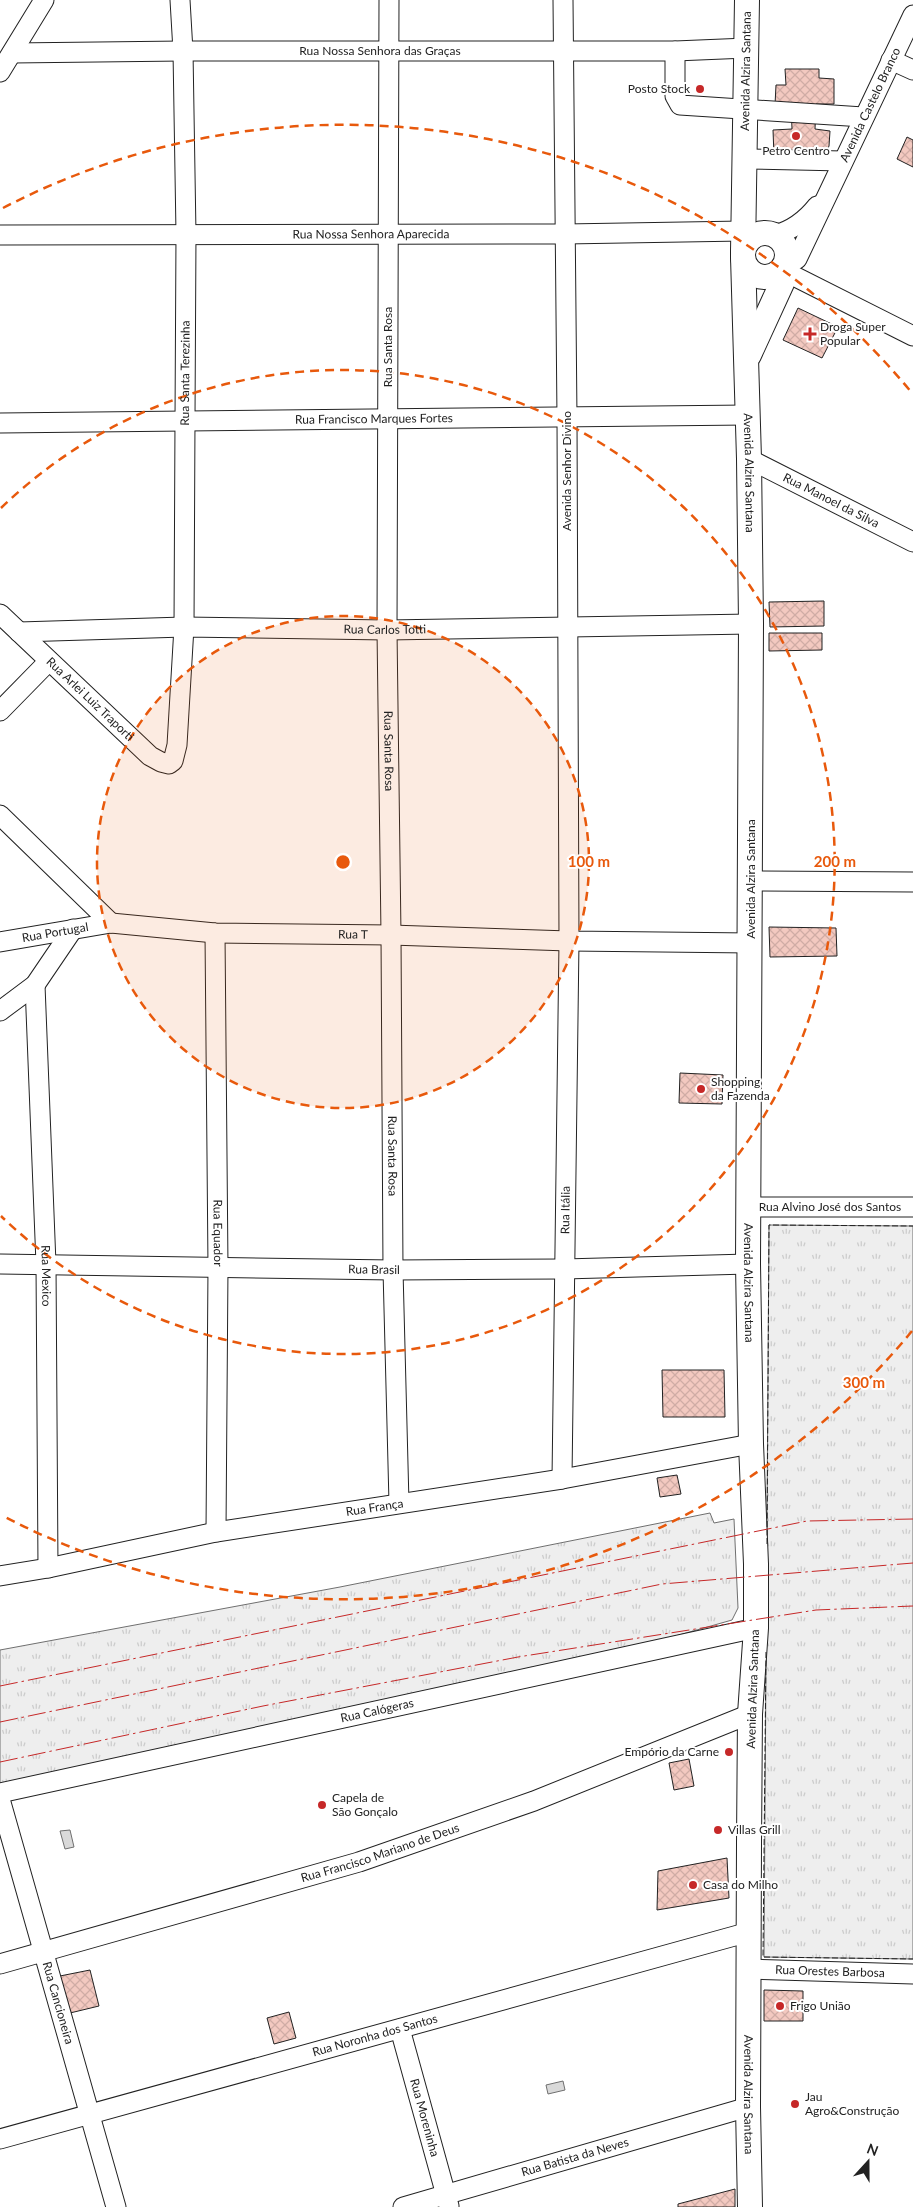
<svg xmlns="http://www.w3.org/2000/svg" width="913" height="2207" font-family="Lato,sans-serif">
<defs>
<pattern id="grass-tufts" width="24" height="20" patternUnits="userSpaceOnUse" patternTransform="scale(1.25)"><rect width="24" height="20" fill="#eee"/><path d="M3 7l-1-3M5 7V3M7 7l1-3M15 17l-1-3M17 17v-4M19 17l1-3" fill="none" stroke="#ccc"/></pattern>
<pattern id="building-cross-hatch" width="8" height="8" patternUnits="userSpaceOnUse" patternTransform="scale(1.25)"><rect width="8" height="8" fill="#f3c9c0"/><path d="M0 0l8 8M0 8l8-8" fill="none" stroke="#d0aca5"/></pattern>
</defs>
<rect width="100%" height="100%" fill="#fff"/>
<g fill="url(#grass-tufts)" stroke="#6f6f6f">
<polygon points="769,1225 913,1226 913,1959 764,1957"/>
<polygon points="710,1513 714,1523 734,1519 738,1608 732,1620 672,1637 0,1784 0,1650 340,1587"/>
</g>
<g fill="#d9d9d9" stroke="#6f6f6f">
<polygon points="70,1830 74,1847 65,1849 60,1831"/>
<polygon points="563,2081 565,2090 548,2094 546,2085"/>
</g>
<g fill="url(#building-cross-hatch)" stroke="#222">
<polygon points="785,69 819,69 819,78 834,79 834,104 816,104 815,129 830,131 829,146 825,155 774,156 773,130 792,129 791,104 775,105 776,85 786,85"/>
<polygon points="907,137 913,140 913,167 897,159"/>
<polygon points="798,308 838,327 822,358 783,340"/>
<polygon points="824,601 824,626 770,627 769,602"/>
<polygon points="769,633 822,633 822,650 769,651"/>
<polygon points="769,927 836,928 837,956 770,957"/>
<polygon points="680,1073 723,1075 722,1104 679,1103"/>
<polygon points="662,1370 724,1370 725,1417 663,1417"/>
<polygon points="677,1475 681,1494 660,1497 657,1478"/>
<polygon points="689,1759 694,1786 674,1790 669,1763"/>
<polygon points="727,1858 729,1898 657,1910 658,1871"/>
<polygon points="90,1970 99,2006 70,2013 60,1976"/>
<polygon points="764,1990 803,1991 803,2021 764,2021"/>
<polygon points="289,2012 296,2038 274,2044 267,2018"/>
<polygon points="735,2189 735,2207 678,2207 678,2204"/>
</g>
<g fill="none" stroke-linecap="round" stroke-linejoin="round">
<defs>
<g id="minor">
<path id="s1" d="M389,0L387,630L391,935L393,1270L399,1503"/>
<polyline points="675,51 675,96 680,105 863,117"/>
<path id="s2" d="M12,53L183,51H675L747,48"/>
<polyline points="891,60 913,70"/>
<polyline points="0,72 44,0"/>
<polyline points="746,159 843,161"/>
<path id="s3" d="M0,235L565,234L743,231"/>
<path d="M775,235C793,230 806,220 817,206"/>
<path id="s4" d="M784,267L797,259L913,15"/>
<polyline points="782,270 913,336"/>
<path id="s5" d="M0,423L748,415"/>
<path id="s6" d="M749,459L913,542"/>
<path id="s7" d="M0,614L150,756L161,762L169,764L173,761L177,745L184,627L185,420L186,234L183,51L180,0"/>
<path id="s8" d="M19,632L184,627L387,630L751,624"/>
<polyline points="0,711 49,661"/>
<polyline points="0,815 111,923"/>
<polyline points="751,881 913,882"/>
<path id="s9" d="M215,933L218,1267L216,1532"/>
<path id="s10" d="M0,942L111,923L215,933L391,935L569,941L751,943"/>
<path id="s11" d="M35,985L46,1264L48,1568"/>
<polyline points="0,1011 35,985 73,929"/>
<path id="s12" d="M748,1207H913"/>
<path id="s13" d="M0,1264L393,1270L564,1269L748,1264"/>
<path id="s14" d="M562,1479L569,941L567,418L563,0"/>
<path id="s15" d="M0,1576L48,1568L216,1532L562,1479L751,1444"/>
<path id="s16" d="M0,1793L756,1628"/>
<path id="s17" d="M0,1799L116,2207"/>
<path id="s18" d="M0,1964L359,1862L534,1801L750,1714"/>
<path id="s19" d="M748,1969L913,1974"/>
<path id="s20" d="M400,2029L449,2206"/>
<path id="s21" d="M0,2139L749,1932"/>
<path id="s22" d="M403,2207L748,2107"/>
</g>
<g id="major">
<circle cx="765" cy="255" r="22"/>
<path id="s23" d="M743,252L747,0"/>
<path id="s24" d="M743,257L749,459L751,624L748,1264L751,1444L756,1564V1628L750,1714L749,1844L748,2107L750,2207"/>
<polyline points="749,355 782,283 781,271"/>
</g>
</defs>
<use href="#minor" stroke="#222" stroke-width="21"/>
<use href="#major" stroke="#222" stroke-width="26"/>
<use href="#minor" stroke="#fff" stroke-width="19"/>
<use href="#major" stroke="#fff" stroke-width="24"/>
<g stroke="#222" stroke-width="1" stroke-dasharray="6 2.5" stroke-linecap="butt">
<polyline points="767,1544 769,1225 913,1226"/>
<polyline points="766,1652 763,1957 913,1959"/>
</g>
<g stroke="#c62828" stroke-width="1" stroke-dasharray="18 4 2.5 4" stroke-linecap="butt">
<polyline points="0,1686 807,1521 913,1519"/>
<polyline points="0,1722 662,1584 913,1563"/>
<polyline points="0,1762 263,1706 518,1657 816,1610 913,1606"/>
</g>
</g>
<circle cx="343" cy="862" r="246" fill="#e8590c" fill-opacity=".12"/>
<g fill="none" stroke="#e8590c" stroke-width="2.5" stroke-dasharray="9 6">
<circle cx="343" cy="862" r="246"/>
<path d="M1 508A492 492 0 1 1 1 1216"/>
<path d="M912 1331A737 737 0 0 1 3 1516M3 208A737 737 0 0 1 912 393"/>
</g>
<g fill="#c62828" stroke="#fff" stroke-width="2">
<circle cx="700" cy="89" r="5"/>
<circle cx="796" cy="136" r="5"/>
<path d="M807.5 326.5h5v5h5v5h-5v5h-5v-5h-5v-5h5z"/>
<circle cx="701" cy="1089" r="5"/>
<circle cx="729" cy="1752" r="5"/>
<circle cx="322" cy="1805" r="5"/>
<circle cx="718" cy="1830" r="5"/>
<circle cx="693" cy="1885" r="5"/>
<circle cx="780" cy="2006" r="5"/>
<circle cx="795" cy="2104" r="5"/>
</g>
<g text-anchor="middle" stroke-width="4" stroke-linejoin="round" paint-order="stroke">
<g font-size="12" fill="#222" stroke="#fff">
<text dy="4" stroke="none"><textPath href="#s2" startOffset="368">Rua Nossa Senhora das Graças</textPath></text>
<text dy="4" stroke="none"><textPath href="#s23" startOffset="181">Avenida Alzira Santana</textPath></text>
<text dy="4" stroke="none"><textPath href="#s4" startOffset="186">Avenida Castelo Branco</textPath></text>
<text dy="4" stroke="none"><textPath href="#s3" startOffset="371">Rua Nossa Senhora Aparecida</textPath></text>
<text transform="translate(388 347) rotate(-90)" y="4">Rua Santa Rosa</text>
<text dy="4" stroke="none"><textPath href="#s7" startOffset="621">Rua Santa Terezinha</textPath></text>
<text dy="4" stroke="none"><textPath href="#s5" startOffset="374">Rua Francisco Marques Fortes</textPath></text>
<text transform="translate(567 471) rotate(-90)" y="4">Avenida Senhor Divino</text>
<text dy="4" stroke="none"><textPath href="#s24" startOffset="216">Avenida Alzira Santana</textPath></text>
<text dy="4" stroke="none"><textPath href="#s6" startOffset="92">Rua Manoel da Silva</textPath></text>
<text dy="4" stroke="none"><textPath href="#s8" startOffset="366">Rua Carlos Totti</textPath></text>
<text dy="4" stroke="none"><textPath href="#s7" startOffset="124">Rua Arlei Luiz Traporti</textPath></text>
<text dy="4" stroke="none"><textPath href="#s1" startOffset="751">Rua Santa Rosa</textPath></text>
<text transform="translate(751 879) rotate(-90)" y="4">Avenida Alzira Santana</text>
<text dy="4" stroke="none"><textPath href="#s10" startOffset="56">Rua Portugal</textPath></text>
<text dy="4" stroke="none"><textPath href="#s10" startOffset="355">Rua T</textPath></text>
<text dy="4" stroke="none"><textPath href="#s1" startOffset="1156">Rua Santa Rosa</textPath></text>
<text dy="4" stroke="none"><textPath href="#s12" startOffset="82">Rua Alvino José dos Santos</textPath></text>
<text dy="4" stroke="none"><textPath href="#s14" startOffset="269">Rua Itália</textPath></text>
<text dy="4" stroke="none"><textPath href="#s9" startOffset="300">Rua Equador</textPath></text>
<text dy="4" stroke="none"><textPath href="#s13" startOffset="374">Rua Brasil</textPath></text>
<text dy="4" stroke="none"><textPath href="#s11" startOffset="291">Rua Mexico</textPath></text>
<text dy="4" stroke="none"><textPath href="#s24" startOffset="1026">Avenida Alzira Santana</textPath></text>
<text dy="4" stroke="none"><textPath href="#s15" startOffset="381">Rua França</textPath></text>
<text transform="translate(753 1689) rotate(-88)" y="4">Avenida Alzira Santana</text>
<text dy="4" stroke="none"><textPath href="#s16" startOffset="386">Rua Calógeras</textPath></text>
<text dy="4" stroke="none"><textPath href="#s18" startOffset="396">Rua Francisco Mariano de Deus</textPath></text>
<text dy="4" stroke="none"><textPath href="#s19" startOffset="82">Rua Orestes Barbosa</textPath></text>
<text dy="4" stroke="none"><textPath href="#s17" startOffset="212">Rua Cancioneira</textPath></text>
<text dy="4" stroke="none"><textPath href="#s21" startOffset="389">Rua Noronha dos Santos</textPath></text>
<text dy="4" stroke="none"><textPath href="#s24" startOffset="1838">Avenida Alzira Santana</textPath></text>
<text dy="4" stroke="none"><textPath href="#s20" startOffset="92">Rua Moreninha</textPath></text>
<text dy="4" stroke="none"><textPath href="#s22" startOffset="179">Rua Batista da Neves</textPath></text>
</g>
<g font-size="12" fill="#222" stroke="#fff" text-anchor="start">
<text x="690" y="93" text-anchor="end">Posto Stock</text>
<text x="796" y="155" text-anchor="middle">Petro Centro</text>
<text x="820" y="331">Droga Super<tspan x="820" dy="14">Popular</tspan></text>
<text x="711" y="1086">Shopping<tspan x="711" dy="14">da Fazenda</tspan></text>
<text x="719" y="1756" text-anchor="end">Empório da Carne</text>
<text x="332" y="1802">Capela de<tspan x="332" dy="14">São Gonçalo</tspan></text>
<text x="728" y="1834">Villas Grill</text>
<text x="703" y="1889">Casa do Milho</text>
<text x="790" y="2010">Frigo União</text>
<text x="805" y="2101">Jau<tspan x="805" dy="14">Agro&amp;Construção</tspan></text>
</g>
</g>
<circle cx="343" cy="862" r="8" fill="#e8590c" stroke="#fff" stroke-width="2.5"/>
<g font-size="15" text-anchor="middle" font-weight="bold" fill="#e8590c" stroke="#fff" stroke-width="4" stroke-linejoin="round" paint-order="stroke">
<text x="589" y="867">100 m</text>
<text x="835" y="867">200 m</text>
<text x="864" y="1388">300 m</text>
</g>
<g transform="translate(868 2162) rotate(21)" stroke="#ffffff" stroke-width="4" paint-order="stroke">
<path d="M0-4L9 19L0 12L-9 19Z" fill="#222222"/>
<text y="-8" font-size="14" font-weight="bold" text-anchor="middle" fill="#222222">N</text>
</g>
</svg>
